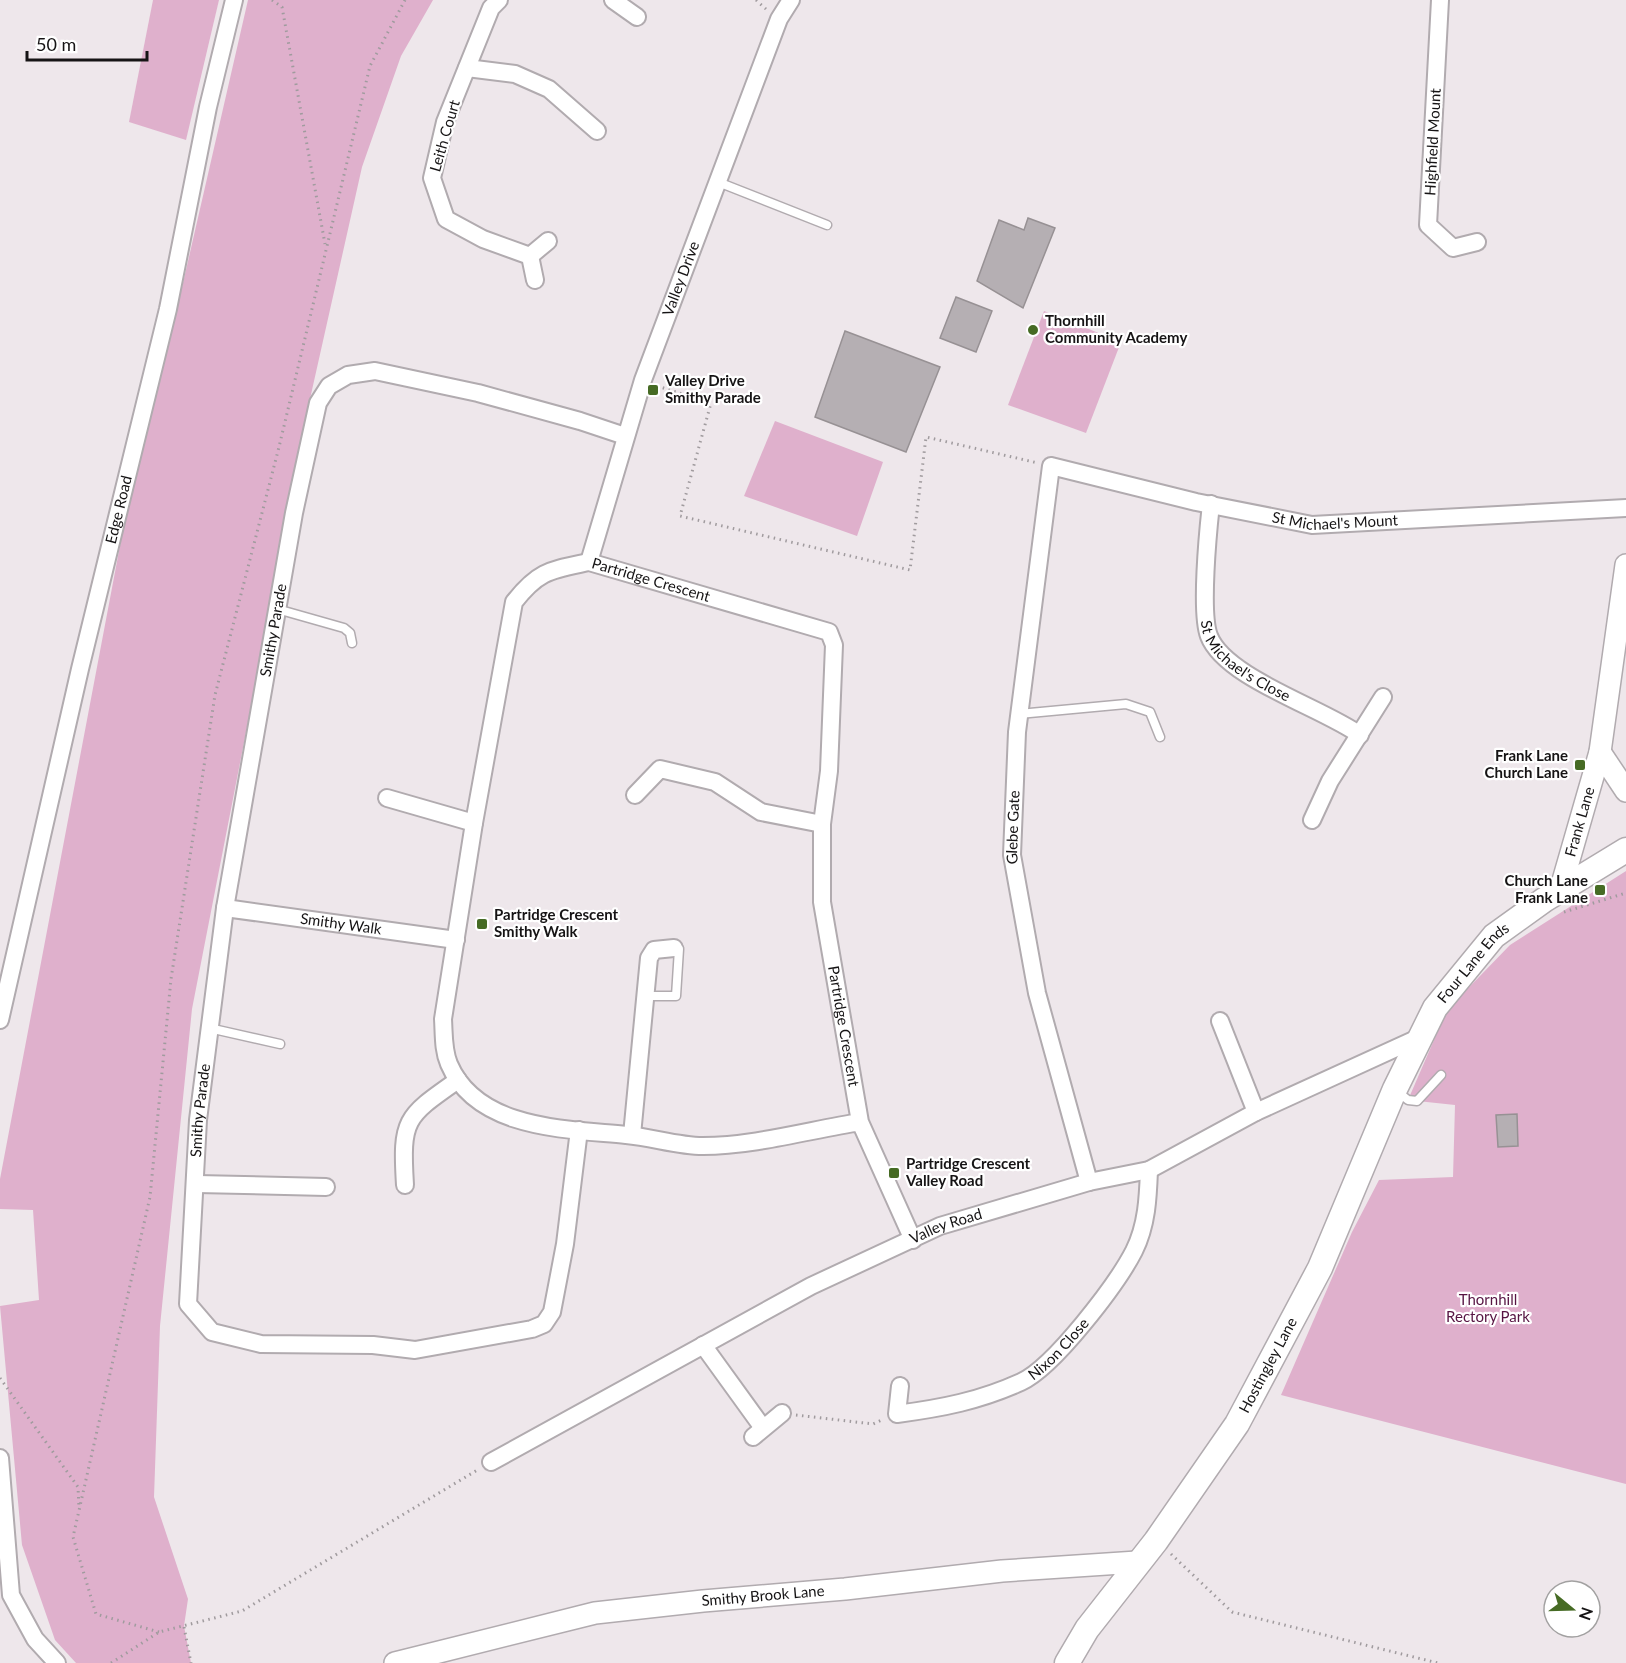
<svg xmlns="http://www.w3.org/2000/svg" width="1626" height="1663" font-family="Lato,sans-serif">
<rect width="100%" height="100%" fill="#eee7eb"/>
<g fill="#dfb0cc">
<polygon points="153,0 219,0 186,140 129,122"/>
<polygon points="248,0 433,0 401,56 362,167 286,506 270,609 192,1009 160,1326 154,1497 188,1599 184,1626 191,1663 76,1663 55,1640 22,1545 0,1306 39,1300 33,1210 0,1209 0,1179 126,514 183,283"/>
<polygon points="1044,311 1121,342 1086,433 1008,405"/>
<polygon points="775,421 883,462 857,536 744,496"/>
<polygon points="1626,871 1626,1484 1281,1395 1352,1232 1379,1180 1453,1177 1455,1105 1408,1100 1447,1010 1510,945"/>
</g>
<g fill="#b5afb3" stroke="#979194" stroke-width="1.5">
<polygon points="1028,218 1055,228 1023,308 977,281 999,220 1024,230"/>
<polygon points="956,297 992,311 976,352 940,338"/>
<polygon points="845,331 940,367 906,452 815,417"/>
<polygon points="1517,1114 1518,1146 1498,1147 1496,1115"/>
</g>
<g fill="none" stroke-linecap="round" stroke-linejoin="round">
<defs>
<g id="service">
<polyline points="718,182 827,225"/>
<polyline points="277,609 344,628 350,633 352,643"/>
<polyline points="1019,714 1126,704 1150,712 1160,737"/>
<polyline points="645,996 676,996 679,949 675,948"/>
<polyline points="209,1028 280,1044"/>
<polyline points="1398,1092 1408,1100 1417,1101 1441,1075"/>
</g>
<g id="minor">
<polyline points="499,0 491,8 445,122 432,178 446,219 483,239 530,256 535,280"/>
<polyline points="613,0 637,17"/>
<polyline points="1440,0 1428,225 1453,248 1477,242"/>
<polyline points="467,68 515,74 549,89 597,131"/>
<polyline points="530,256 548,241"/>
<path id="s1" d="M1211,504C1208,531 1200,613 1209,636C1225,678 1323,708 1360,735"/>
<path id="s2" d="M589,562L643,380L779,19L791,0"/>
<polyline points="635,795 660,769 715,782 761,812 822,824"/>
<polyline points="387,798 474,823"/>
<polyline points="1312,820 1330,781 1383,697"/>
<path id="s3" d="M225,908L456,940"/>
<path id="s4" d="M0,1020L80,669L168,309L208,107L234,0"/>
<polyline points="1220,1021 1256,1112"/>
<path id="s5" d="M860,1122C810,1130 753,1146 703,1146C677,1146 652,1137 626,1135C567,1129 477,1130 449,1064C443,1050 444,1035 443,1019L474,823L514,602C539,570 551,570 589,562L829,632L834,645L829,771L822,824V902L860,1122L913,1240"/>
<path id="s6" d="M579,1130L565,1244L552,1312L544,1324L532,1329L415,1350L373,1345L261,1344L212,1332L188,1304L198,1120L225,908L294,513L318,403L329,386L348,375L375,371L478,393L580,421L625,436"/>
<polyline points="632,1135 649,958 654,950 674,948"/>
<path id="s7" d="M1089,1182L1037,993L1012,855L1017,732L1051,466L1196,502L1312,525L1626,508"/>
<polyline points="197,1184 326,1187"/>
<path d="M405,1185C401,1119 405,1117 458,1080"/>
<polyline points="703,1345 763,1428"/>
<path id="s8" d="M900,1386L897,1414C942,1408 979,1401 1021,1382C1054,1367 1117,1284 1134,1251C1147,1225 1148,1197 1149,1170"/>
<polyline points="753,1437 782,1413"/>
<polyline points="0,1458 11,1595 35,1639 57,1663"/>
<path id="s9" d="M491,1462L811,1286L940,1226L1089,1182L1149,1170L1256,1112L1418,1038"/>
</g>
<g id="tertiary">
<polyline points="1600,752 1626,791"/>
<path id="s10" d="M1560,891L1600,752L1626,565"/>
<path id="s11" d="M395,1663L595,1613L703,1601L845,1589L1002,1571L1137,1562"/>
</g>
<g id="secondary">
<path id="s12" d="M1067,1663L1087,1629L1156,1541L1237,1424L1320,1268L1395,1089L1435,1008L1494,936L1544,900L1626,850"/>
</g>
</defs>
<use href="#service" stroke="#b1abaf" stroke-width="11"/>
<use href="#minor" stroke="#b1abaf" stroke-width="20"/>
<use href="#tertiary" stroke="#b1abaf" stroke-width="24"/>
<use href="#secondary" stroke="#b1abaf" stroke-width="27"/>
<g stroke="#a09b9e" stroke-width="3" stroke-dasharray="1.5 4.5" stroke-linecap="butt">
<polyline points="272,0 282,7 325,244"/>
<polyline points="756,0 766,9"/>
<polyline points="657,386 711,403 680,516 910,570 926,437 1038,463"/>
<polyline points="1564,912 1626,893"/>
<polyline points="0,1378 78,1487 79,1508"/>
<polyline points="796,1415 873,1424 884,1419"/>
<polyline points="1171,1554 1232,1612 1438,1663"/>
<polyline points="184,1627 191,1663"/>
<polyline points="159,1632 96,1614 73,1537 150,1197 171,979 215,695 279,447 370,66 405,0"/>
<polyline points="111,1663 159,1632 242,1611 479,1469"/>
</g>
<use href="#service" stroke="#fff" stroke-width="8"/>
<use href="#minor" stroke="#fff" stroke-width="16"/>
<use href="#tertiary" stroke="#fff" stroke-width="21"/>
<use href="#secondary" stroke="#fff" stroke-width="24"/>
</g>
<g fill="#466b24" stroke="#fff" stroke-width="2">
<circle cx="1033" cy="330" r="6"/>
<rect x="647" y="384" width="12" height="12" rx="3"/>
<rect x="1574" y="759" width="12" height="12" rx="3"/>
<rect x="1594" y="884" width="12" height="12" rx="3"/>
<rect x="476" y="918" width="12" height="12" rx="3"/>
<rect x="888" y="1167" width="12" height="12" rx="3"/>
</g>
<g text-anchor="middle" stroke-width="4.5" stroke-linejoin="round" paint-order="stroke">
<g font-size="15" fill="#161415" stroke="#fff">
<text transform="translate(445 136) rotate(-74)" y="5">Leith Court</text>
<text transform="translate(1433 142) rotate(-87)" y="5">Highfield Mount</text>
<text dy="5" stroke="none"><textPath href="#s2" startOffset="298">Valley Drive</textPath></text>
<text dy="5" stroke="none"><textPath href="#s4" startOffset="524">Edge Road</textPath></text>
<text dy="5" stroke="none"><textPath href="#s7" startOffset="1018">St Michael's Mount</textPath></text>
<text dy="5" stroke="none"><textPath href="#s5" startOffset="1059">Partridge Crescent</textPath></text>
<text dy="5" stroke="none"><textPath href="#s6" startOffset="1252">Smithy Parade</textPath></text>
<text dy="5" stroke="none"><textPath href="#s1" startOffset="176">St Michael's Close</textPath></text>
<text dy="5" stroke="none"><textPath href="#s10" startOffset="72">Frank Lane</textPath></text>
<text dy="5" stroke="none"><textPath href="#s7" startOffset="364">Glebe Gate</textPath></text>
<text dy="5" stroke="none"><textPath href="#s3" startOffset="117">Smithy Walk</textPath></text>
<text dy="5" stroke="none"><textPath href="#s12" startOffset="814">Four Lane Ends</textPath></text>
<text dy="5" stroke="none"><textPath href="#s5" startOffset="1642">Partridge Crescent</textPath></text>
<text dy="5" stroke="none"><textPath href="#s6" startOffset="766">Smithy Parade</textPath></text>
<text dy="5" stroke="none"><textPath href="#s9" startOffset="513">Valley Road</textPath></text>
<text dy="5" stroke="none"><textPath href="#s8" startOffset="207">Nixon Close</textPath></text>
<text dy="5" stroke="none"><textPath href="#s12" startOffset="360">Hostingley Lane</textPath></text>
<text dy="5" stroke="none"><textPath href="#s11" startOffset="375">Smithy Brook Lane</textPath></text>
</g>
<g font-size="15" font-weight="bold" fill="#161415" stroke="#fff" text-anchor="start">
<text x="1045" y="326">Thornhill<tspan x="1045" dy="17">Community Academy</tspan></text>
<text x="665" y="386">Valley Drive<tspan x="665" dy="17">Smithy Parade</tspan></text>
<text x="1568" y="761" text-anchor="end">Frank Lane<tspan x="1568" dy="17">Church Lane</tspan></text>
<text x="1588" y="886" text-anchor="end">Church Lane<tspan x="1588" dy="17">Frank Lane</tspan></text>
<text x="494" y="920">Partridge Crescent<tspan x="494" dy="17">Smithy Walk</tspan></text>
<text x="906" y="1169">Partridge Crescent<tspan x="906" dy="17">Valley Road</tspan></text>
</g>
<g font-size="15" fill="#571543" stroke="#fff">
<text x="1488" y="1305">Thornhill<tspan x="1488" dy="17">Rectory Park</tspan></text>
</g>
</g>
<g transform="translate(1572 1609) rotate(109)"><circle r="28" fill="#ffffff" stroke="#a2a1a1" stroke-width="1.5"/>
<path d="M0-4.5L10 22L0 15L-10 22Z" fill="#466b24"/>
<text y="-9" font-size="16" font-weight="bold" text-anchor="middle" fill="#161415">N</text>
</g>
<path d="M27 51v9h120v-9" fill="none" stroke="#161415" stroke-width="3"/>
<text x="36" y="51" font-size="18" fill="#161415" stroke="#ffffff" stroke-width="4.5" paint-order="stroke">50 m</text>
</svg>
